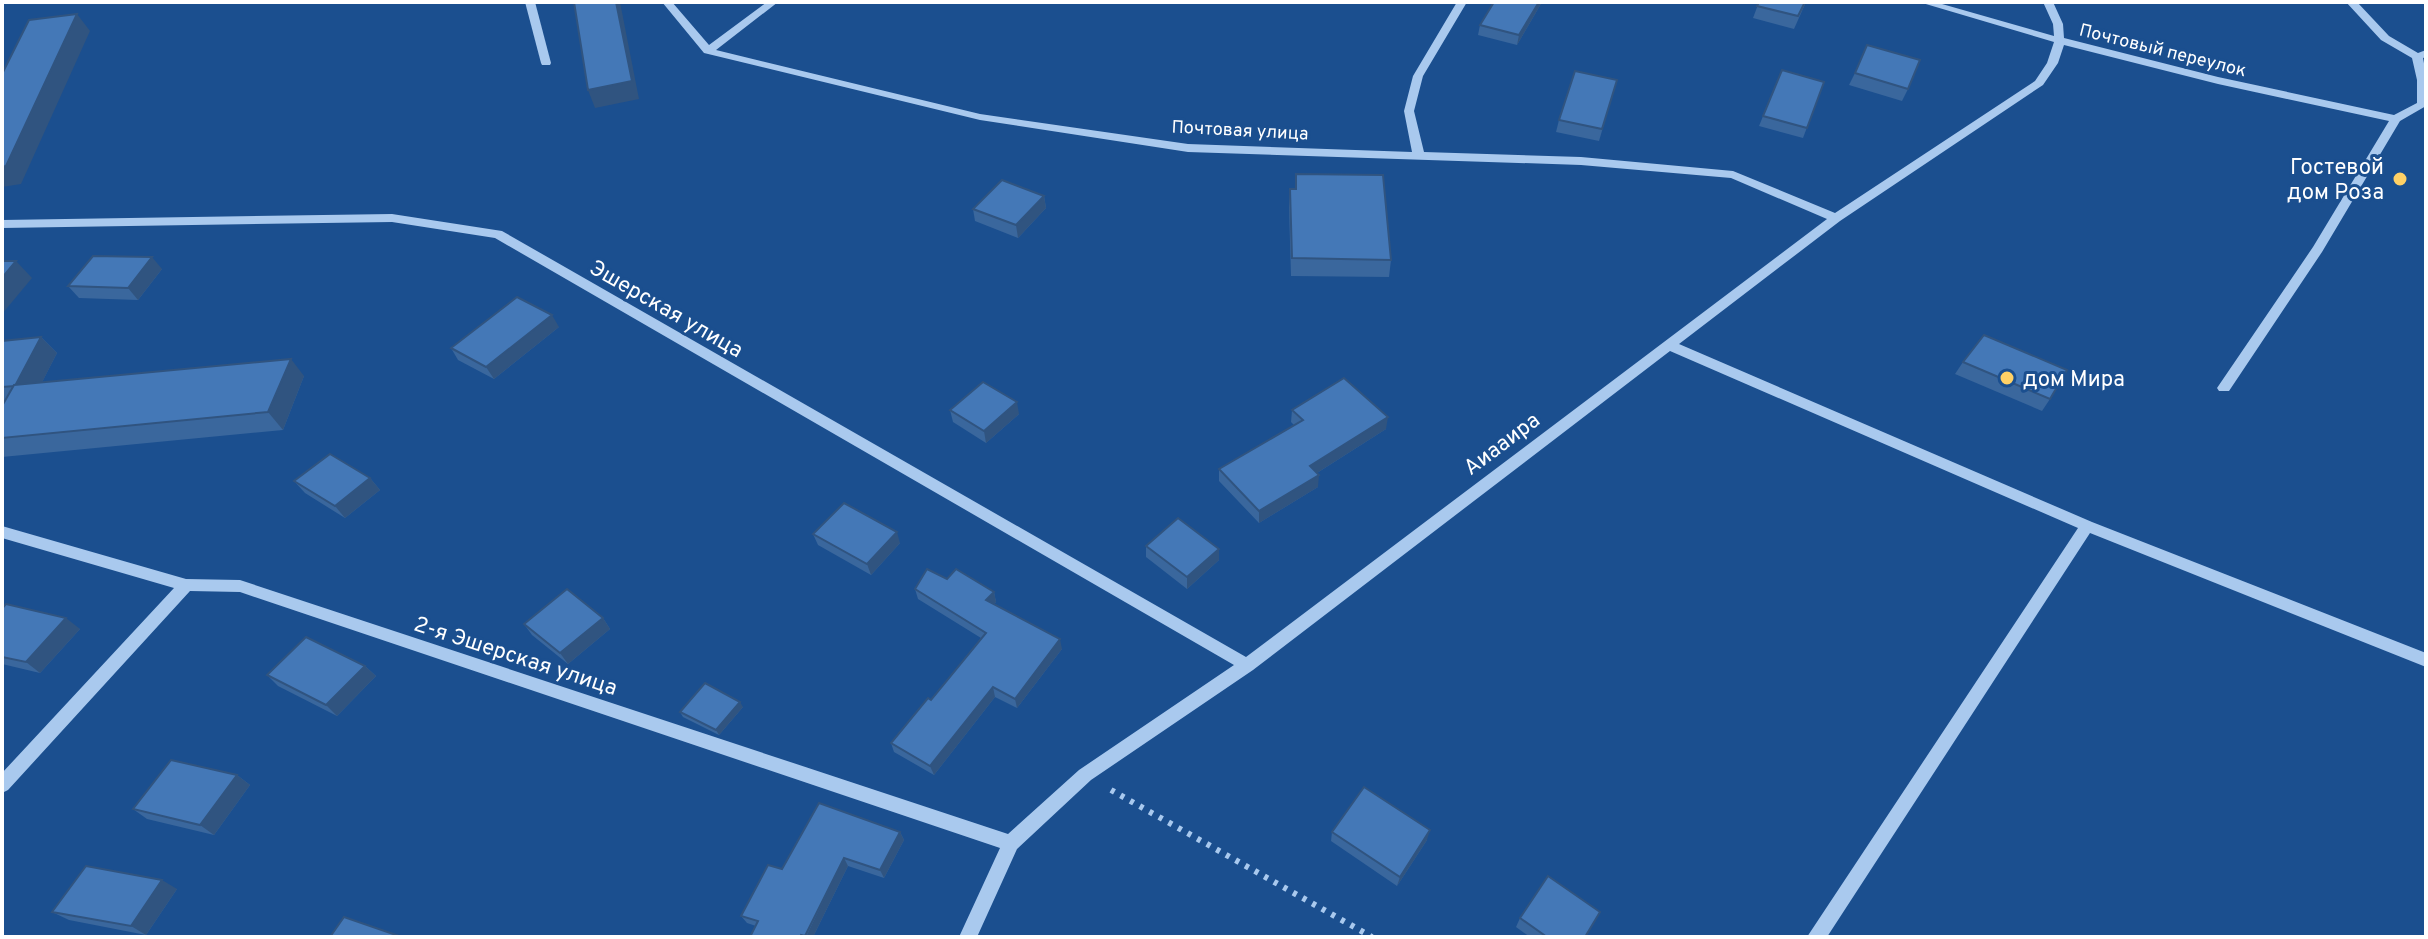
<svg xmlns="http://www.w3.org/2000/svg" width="2428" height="939" font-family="Overpass,sans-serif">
<rect width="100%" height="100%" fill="#1b4f8f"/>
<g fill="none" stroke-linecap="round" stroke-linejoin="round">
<polyline stroke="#a9c9ee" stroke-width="6" stroke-dasharray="4 7" stroke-linecap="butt" points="1111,790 1372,937"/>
<g fill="#a9c9ee" fill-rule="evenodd">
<polygon points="525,2 535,2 551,63 550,65 542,65 541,63"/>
<polygon points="662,2 672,2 709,45 767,2 778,2 716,50 980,114 1188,144 1412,152 1404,111 1413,76 1457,2 1467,2 1423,76 1414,111 1424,152 1581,157 1733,171 1835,213 2035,81 2047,63 2054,42 1919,2 1935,2 2054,36 2053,24 2043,2 2053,2 2063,24 2064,38 2218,77 2394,115 2417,103 2417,80 2412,58 2381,40 2346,2 2357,2 2389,36 2418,53 2426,50 2426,57 2423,58 2426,74 2426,106 2400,121 2322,252 2229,391 2219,391 2217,388 2313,247 2389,121 2218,84 2064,45 2058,63 2043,85 1840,221 1679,344 2092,522 2426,653 2426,667 2090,533 1827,937 1807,937 2078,528 1670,351 1253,670 1091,780 1017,849 977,937 959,937 1000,848 240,592 190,591 8,790 2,793 2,773 174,588 2,538 2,526 186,579 240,580 1008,834 1079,770 1234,665 495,238 392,222 2,228 2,220 392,214 502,231 1246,657 1827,219 1731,178 1581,165 1188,152 980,120 704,53"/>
</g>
</g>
<g fill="#3a679d">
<polygon points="1542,2 1517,45 1478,35 1480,25"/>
<polygon points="1759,2 1806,2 1794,29 1753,18"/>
<polygon points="1782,70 1824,82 1803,138 1759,126"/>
<polygon points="1855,73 1908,89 1902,101 1849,85"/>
<polygon points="1617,80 1599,141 1556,132 1559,120"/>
<polygon points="1296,174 1391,260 1389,277 1291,276 1289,207 1290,189 1295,189"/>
<polygon points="1044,196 1046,208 1018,238 975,221 973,209"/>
<polygon points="162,269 138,300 79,298 68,286"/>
<polygon points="559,327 494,379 458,360 451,348"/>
<polygon points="41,337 57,353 42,382 304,376 283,430 2,457 2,341"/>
<polygon points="1963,362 2050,399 2042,411 1955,374"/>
<polygon points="950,410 1019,414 986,443 953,422"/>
<polygon points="1292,410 1386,429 1317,473 1318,487 1259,523 1219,481 1219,469 1294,425 1291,422"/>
<polygon points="370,478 380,490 345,518 305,493 294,481"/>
<polygon points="813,534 900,543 871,575 818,545"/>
<polygon points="1146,546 1219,560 1187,589 1146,557"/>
<polygon points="947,579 994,592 996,602 994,604 1062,649 1017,708 995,697 934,775 894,752 891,743 931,700 981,638 918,599 915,589"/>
<polygon points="2,609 80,629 40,673 2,664"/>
<polygon points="603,618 610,629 568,664 532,635 524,624"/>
<polygon points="365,666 376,676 337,716 278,686 267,675"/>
<polygon points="743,707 719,735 683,717 680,712"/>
<polygon points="237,775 250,785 214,835 147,819 133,809"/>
<polygon points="900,832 904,840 884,878 848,866 813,937 750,937 756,926 747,923 741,916 782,869"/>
<polygon points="1332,832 1427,840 1397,886 1331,841"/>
<polygon points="177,889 146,935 69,920 52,912"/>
<polygon points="1520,918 1585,937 1530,937 1516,927"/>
</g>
<g fill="#305480">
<polygon points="616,2 620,2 639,99 595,108 588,90"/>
<polygon points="1539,2 1542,2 1517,45 1519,35"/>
<polygon points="77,14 90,31 21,184 2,187 2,167"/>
<polygon points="1044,196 1046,208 1018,238 1016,225"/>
<polygon points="152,257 162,269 138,300 128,288"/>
<polygon points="16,261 32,278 2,314 2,278"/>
<polygon points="552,315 559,327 494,379 486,367"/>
<polygon points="41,337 57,353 32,402 15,386"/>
<polygon points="291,359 304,376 283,430 268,412"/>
<polygon points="1017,402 1019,414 986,443 984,431"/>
<polygon points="1388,417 1386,429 1309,478 1310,466"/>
<polygon points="1319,475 1318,487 1259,523 1259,511"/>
<polygon points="370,478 380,490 345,518 335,506"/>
<polygon points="897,532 900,543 871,575 867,564"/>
<polygon points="1219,549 1219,560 1187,589 1187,577"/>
<polygon points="994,592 996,602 989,610 986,600"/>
<polygon points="66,618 80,629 40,673 26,662"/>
<polygon points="603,618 610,629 568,664 560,653"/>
<polygon points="1060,639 1062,649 1017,708 1015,699"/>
<polygon points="365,666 376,676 337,716 326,705"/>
<polygon points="993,687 995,697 934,775 930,766"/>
<polygon points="740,702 743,707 719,735 716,730"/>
<polygon points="237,775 250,785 214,835 200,825"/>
<polygon points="1430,830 1427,840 1397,886 1400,877"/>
<polygon points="900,832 904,840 884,878 880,870"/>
<polygon points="844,858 848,866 813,937 806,937"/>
<polygon points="162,880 177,889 146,935 131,926"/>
</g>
<g fill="#4478b7" stroke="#305480" stroke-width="2">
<polygon points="574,2 616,2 632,81 588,90"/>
<polygon points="1494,2 1539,2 1519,35 1480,25"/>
<polygon points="1759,2 1805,2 1798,16 1757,6"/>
<polygon points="77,14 6,166 2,167 2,74 29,20"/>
<polygon points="1867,45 1920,60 1908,89 1855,73"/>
<polygon points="1782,70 1824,82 1807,128 1763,116"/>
<polygon points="1575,71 1617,80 1602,129 1559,120"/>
<polygon points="1296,174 1383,175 1391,260 1292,258 1290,189 1296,189"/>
<polygon points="1002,180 1044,196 1016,225 973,209"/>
<polygon points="93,256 152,257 128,288 68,286"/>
<polygon points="2,261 16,261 2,278"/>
<polygon points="517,297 552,315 486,367 451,348"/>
<polygon points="1984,335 2067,370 2050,399 1963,362"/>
<polygon points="41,337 15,386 2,387 2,341"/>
<polygon points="291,359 268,412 2,438 2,406 14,385"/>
<polygon points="1344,378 1388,417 1310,466 1319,475 1259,511 1219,469 1303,420 1292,410"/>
<polygon points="983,382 1017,402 984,431 950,410"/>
<polygon points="330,454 370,478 335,506 294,481"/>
<polygon points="844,503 897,532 867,564 813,534"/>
<polygon points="1178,518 1219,549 1187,577 1146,546"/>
<polygon points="927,569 947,579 956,569 994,592 986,600 1060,639 1015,699 993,687 930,766 891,743 928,698 931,700 986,633 915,589"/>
<polygon points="567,589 603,618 560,653 524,624"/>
<polygon points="6,604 66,618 26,662 2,657 2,609"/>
<polygon points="306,637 365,666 326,705 267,675"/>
<polygon points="705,683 740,702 716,730 680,712"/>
<polygon points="171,760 237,775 200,825 133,809"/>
<polygon points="1364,787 1430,830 1400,877 1332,832"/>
<polygon points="819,803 900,832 880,870 844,858 805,936 801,935 800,937 750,937 758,921 741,916 768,865 782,869"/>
<polygon points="86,866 162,880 131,926 52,912"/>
<polygon points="1548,876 1600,912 1585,937 1547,937 1520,918"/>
<polygon points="344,917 399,936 330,937"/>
</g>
<g fill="#ffd166" stroke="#1b4f8f" stroke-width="3">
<circle cx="2400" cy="179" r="8"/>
<circle cx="2007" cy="378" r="8"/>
</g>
<g text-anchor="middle" stroke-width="6" stroke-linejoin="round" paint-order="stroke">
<g font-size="18" fill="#fff" stroke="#1b4f8f">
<text transform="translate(2163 50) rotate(14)" y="6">Почтовый переулок</text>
<text transform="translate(1240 130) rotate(3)" y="6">Почтовая улица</text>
</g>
<g font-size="22" fill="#fff" stroke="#1b4f8f" text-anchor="end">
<text x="2384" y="174">Гостевой<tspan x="2384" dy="25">дом Роза</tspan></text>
<text x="2023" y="386" text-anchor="start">дом Мира</text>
</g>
<g font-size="22" fill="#fff" stroke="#1b4f8f">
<text transform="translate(667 308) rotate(30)" y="8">Эшерская улица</text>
<text transform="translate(1501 443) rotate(-37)" y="8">Аиааира</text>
<text transform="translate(516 655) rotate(18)" y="8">2-я Эшерская улица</text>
</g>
</g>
<rect width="2428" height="939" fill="none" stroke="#ffffff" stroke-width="8"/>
</svg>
